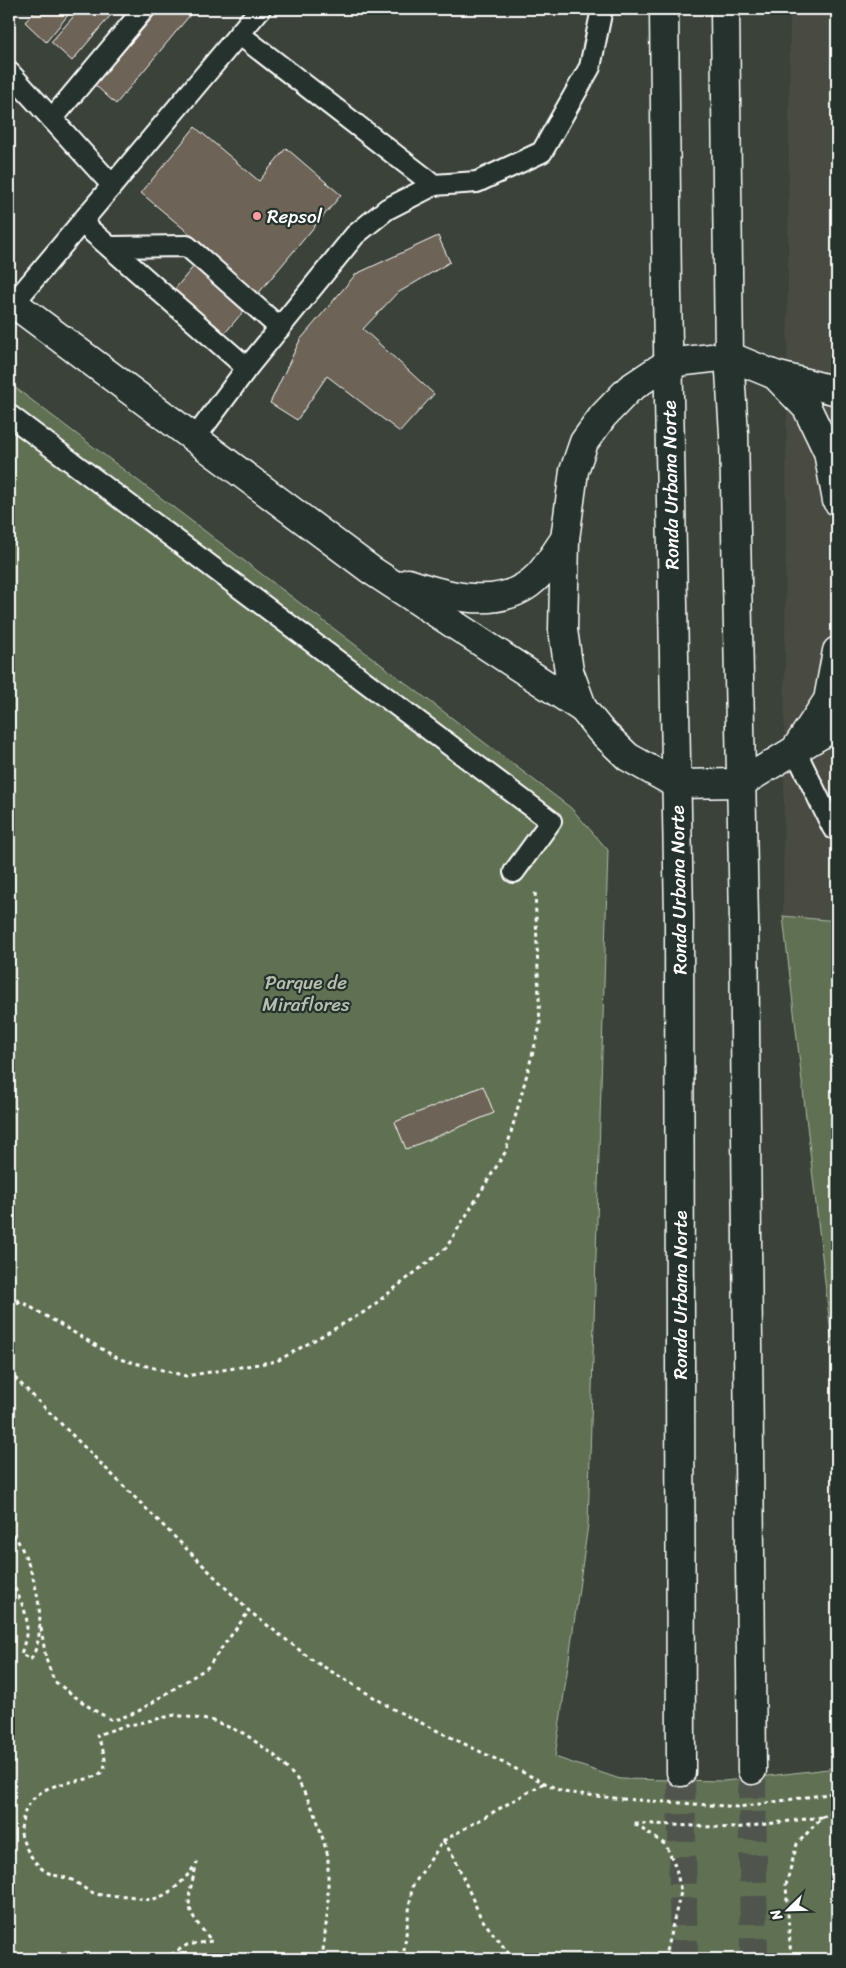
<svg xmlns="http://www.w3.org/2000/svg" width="846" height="1968" font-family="Sriracha,sans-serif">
<rect width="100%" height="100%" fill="#3b423a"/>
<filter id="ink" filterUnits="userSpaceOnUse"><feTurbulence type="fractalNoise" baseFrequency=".02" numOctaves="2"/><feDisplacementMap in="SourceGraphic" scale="10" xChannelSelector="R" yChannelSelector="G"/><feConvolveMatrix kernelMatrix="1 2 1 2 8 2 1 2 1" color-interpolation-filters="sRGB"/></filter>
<g filter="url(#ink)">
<polygon fill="#4a4c43" points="790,9 837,9 837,921 783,915"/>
<g fill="#617152" stroke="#b0b8a8">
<polygon points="9,383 571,808 608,850 588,1525 555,1757 620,1779 724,1781 828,1769 837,1764 837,1959 9,1959"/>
<polygon points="783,916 837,921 837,1387"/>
</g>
<g fill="#6d6457" stroke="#fff">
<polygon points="37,9 73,9 46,42 25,22"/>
<polygon points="80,9 116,9 72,61 51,42"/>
<polygon points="160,9 195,9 116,104 95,85"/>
<polygon points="195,127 259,181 286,148 341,195 225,333 174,290 208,249 141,193"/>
<polygon points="438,236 450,262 396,294 363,329 434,394 400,432 327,376 297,420 270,403 300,340 356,274"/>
<polygon points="483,1086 494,1113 406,1149 395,1122"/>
</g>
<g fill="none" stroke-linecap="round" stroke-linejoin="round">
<g stroke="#4f554e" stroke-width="28" stroke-dasharray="28 14" stroke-linecap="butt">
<polyline points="752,1770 754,1959"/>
<polyline points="681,1772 684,1959"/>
</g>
<defs>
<g id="lane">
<polyline points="239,34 434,185 477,182 542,152 590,67 602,9"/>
<polyline points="9,72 112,185"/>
<polyline points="52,119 144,9"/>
<polyline points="81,222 247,368"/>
<polyline points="110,247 187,246 280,328"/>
<polyline points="13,304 260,9"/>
<polyline points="9,415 551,821 514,872"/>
<polyline points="195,438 247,368 355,235 387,209 434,185"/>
<polyline points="795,750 833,828 837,828"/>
</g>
<g id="street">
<polyline points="775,375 837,391"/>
<polyline points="795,750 837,725"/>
</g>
<g id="secondary">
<polyline points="9,300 371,570 583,709 600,730 628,757 676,784 741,783 795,750 828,700 837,651"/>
<path d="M408,583C449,597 503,612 538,576C548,566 556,551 565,539"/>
<polyline points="583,709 569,671 563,630 565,539 574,471 584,442 603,416 629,389 668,363 729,356 775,375 807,408 828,452 837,501"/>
</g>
<g id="primary">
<polyline points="664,9 667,293 679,916 681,1772"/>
<polyline points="725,9 729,356 734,434 744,919 752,1770"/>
</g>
</defs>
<use href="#lane" stroke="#fff" stroke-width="24"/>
<use href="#street" stroke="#fff" stroke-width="31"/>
<use href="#secondary" stroke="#fff" stroke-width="31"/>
<use href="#primary" stroke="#fff" stroke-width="31"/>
<g stroke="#fff" stroke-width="3" stroke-dasharray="4 4" stroke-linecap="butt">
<polyline points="9,1296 21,1302"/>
<polyline points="9,1305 22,1302 119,1359 186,1376 277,1361 366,1311 446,1248 506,1151 540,1026 535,889"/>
<polyline points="9,1372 249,1611 311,1659 393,1709 563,1792 622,1799"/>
<path d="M9,1527C32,1558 52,1624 31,1659L21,1654C32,1620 27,1615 13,1584L9,1579"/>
<polyline points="41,1628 46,1659 54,1681 92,1709 110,1719 118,1719 137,1712 207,1668 249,1611"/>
<polyline points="828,1794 837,1790"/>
<polyline points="822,1817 837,1812"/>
<polyline points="443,1841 544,1783"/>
<path d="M164,1959L187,1945L212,1941C183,1908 186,1905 197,1863C185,1879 174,1893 154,1899C144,1901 137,1897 128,1896C118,1895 107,1897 97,1894C88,1892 82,1886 74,1881C65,1876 54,1877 45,1871C35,1865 20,1842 21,1830C26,1767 96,1791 104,1768C108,1758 100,1744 97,1735L121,1727L175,1715L214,1721L245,1734L274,1755L297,1779L315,1813L328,1856V1908L322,1959"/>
<polyline points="403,1959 412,1887 443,1841 454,1857 481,1918 513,1959"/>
<polyline points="664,1959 681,1892 676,1868 666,1845 633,1823 734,1828 822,1817 797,1844 786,1885 791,1959"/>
</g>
<use href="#lane" stroke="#26332d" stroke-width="20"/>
<use href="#street" stroke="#26332d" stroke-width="28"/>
<use href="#secondary" stroke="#26332d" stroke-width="28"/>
<use href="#primary" stroke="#26332d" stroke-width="28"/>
<polyline stroke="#fff" stroke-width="3" stroke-dasharray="4 4" stroke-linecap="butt" points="622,1799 739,1807 828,1794"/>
</g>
</g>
<circle fill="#ff9aa2" stroke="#26332d" stroke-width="2" cx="257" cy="216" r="5"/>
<g text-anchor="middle" stroke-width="4.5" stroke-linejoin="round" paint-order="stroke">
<g font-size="19" fill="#fff" stroke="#26332d" text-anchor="start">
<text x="267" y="223">Repsol</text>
</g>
<g font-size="19" fill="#fff" stroke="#26332d">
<text transform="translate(670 485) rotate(-91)" y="7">Ronda Urbana Norte</text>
<text transform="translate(678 890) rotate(-91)" y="7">Ronda Urbana Norte</text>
<text transform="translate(680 1295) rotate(-90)" y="7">Ronda Urbana Norte</text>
</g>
<g font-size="19" fill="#b8bfb1" stroke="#26332d">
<text x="306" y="989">Parque de<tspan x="306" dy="22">Miraflores</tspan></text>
</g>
</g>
<rect width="846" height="1968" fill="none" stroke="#26332d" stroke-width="30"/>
<rect x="15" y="15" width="816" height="1938" fill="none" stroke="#fff" stroke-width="2" filter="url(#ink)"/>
<g transform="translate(788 1910) rotate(247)" stroke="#26332d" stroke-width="4" paint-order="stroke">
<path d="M0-4L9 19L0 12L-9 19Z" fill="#ffffff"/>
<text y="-8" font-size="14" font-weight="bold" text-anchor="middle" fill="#ffffff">N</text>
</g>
</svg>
